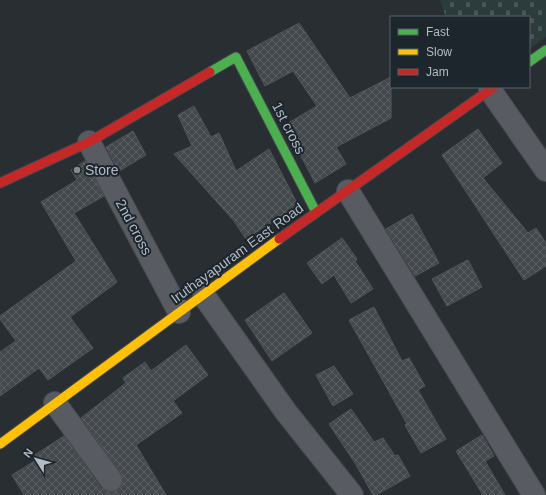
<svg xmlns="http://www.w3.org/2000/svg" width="546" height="495" font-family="Arial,sans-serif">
<defs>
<pattern id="cemetery-stones" width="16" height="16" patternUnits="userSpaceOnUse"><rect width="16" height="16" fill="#2c3c3c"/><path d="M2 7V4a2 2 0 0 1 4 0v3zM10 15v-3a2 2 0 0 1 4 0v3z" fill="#485657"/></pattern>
<pattern id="building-cross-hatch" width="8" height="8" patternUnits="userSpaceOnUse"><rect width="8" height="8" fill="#43484c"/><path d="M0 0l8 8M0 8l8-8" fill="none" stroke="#5c6064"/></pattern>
</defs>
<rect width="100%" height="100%" fill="#292e33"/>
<polygon fill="url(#cemetery-stones)" points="440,0 546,0 546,37 529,49 529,17 446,17"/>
<g fill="url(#building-cross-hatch)" stroke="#50565b">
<polygon points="299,23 350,98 391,77 391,118 336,147 346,164 315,183 285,125 317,106 293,71 265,86 247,51"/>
<polygon points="194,106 211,137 219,133 236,171 269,149 298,205 246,239 234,221 174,154 192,146 178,115"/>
<polygon points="478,129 502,163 483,178 528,233 536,228 546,243 546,266 524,280 442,155"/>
<polygon points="133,131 146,155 119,171 106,147"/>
<polygon points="85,161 104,196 74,213 117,282 70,317 93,348 48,380 39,368 0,396 0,352 16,341 0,319 0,316 76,261 41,202 77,180 71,170"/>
<polygon points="412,214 439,263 415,276 386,229"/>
<polygon points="342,238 357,259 355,261 373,289 351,303 334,275 322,284 307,263"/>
<polygon points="468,260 482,287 447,306 432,279"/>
<polygon points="284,293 312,333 272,361 245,320"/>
<polygon points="374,307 402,361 409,358 425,386 418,390 446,439 421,453 405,425 407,424 349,320"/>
<polygon points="186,345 208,375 173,401 182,413 136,445 166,495 24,495 12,475 38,459 35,455 64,436 101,488 106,491 112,492 119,490 122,485 123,479 121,473 81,418 126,383 123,378 145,362 151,371"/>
<polygon points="334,366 353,394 333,406 316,375"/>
<polygon points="351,409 374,442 383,438 395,456 398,455 410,476 376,495 373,495 355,463 329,424"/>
<polygon points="482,435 494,456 485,461 505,495 483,495 456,451"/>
</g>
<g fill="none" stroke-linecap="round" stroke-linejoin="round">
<defs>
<g id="street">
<polyline points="490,90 546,170"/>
<polyline points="89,142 179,312"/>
<polyline points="348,191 534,495"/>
<polyline points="204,296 286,412 352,495"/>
<polyline points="55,403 111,480"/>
</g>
<g id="fast">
<polyline points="529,62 546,50"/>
<polyline points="210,72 236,57 316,212"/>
</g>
<polyline id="slow" points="0,444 279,239"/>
<g id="jam">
<polyline points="0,183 89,142 210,72"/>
<polyline points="279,239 494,87"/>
</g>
</defs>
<use href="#street" stroke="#464a4e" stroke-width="24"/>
<use href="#fast" stroke="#464a4e" stroke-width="11"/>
<use href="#slow" stroke="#464a4e" stroke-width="11"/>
<use href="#jam" stroke="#464a4e" stroke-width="11"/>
<use href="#street" stroke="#585c62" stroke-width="22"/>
<use href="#fast" stroke="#4caf50" stroke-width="9"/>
<use href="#slow" stroke="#ffc107" stroke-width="9"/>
<use href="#jam" stroke="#c62828" stroke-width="9"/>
</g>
<circle fill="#838a91" stroke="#1d252d" stroke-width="1.5" cx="77" cy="170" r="4"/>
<g text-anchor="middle" stroke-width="4" stroke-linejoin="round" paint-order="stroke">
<g font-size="14" fill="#b3bbc4" stroke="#1d252d">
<text transform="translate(289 128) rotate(63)" y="5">1st cross</text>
<text transform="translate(134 227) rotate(62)" y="5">2nd cross</text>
<text transform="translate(237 253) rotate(-36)" y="5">Iruthayapuram East Road</text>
</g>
<g font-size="14" fill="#b3bbc4" stroke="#1d252d" text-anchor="start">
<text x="85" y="175">Store</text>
</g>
</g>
<rect x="390" y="16" width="140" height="72" fill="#1d252d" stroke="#596169"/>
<rect x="398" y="29" width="20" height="6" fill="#4caf50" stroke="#596169"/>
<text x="426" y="36" font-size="12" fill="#b3bbc4">Fast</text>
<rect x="398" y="49" width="20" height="6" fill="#ffc107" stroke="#596169"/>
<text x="426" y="56" font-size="12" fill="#b3bbc4">Slow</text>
<rect x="398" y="69" width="20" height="6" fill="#c62828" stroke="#596169"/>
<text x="426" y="76" font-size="12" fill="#b3bbc4">Jam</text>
<g transform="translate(36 459) rotate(307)" stroke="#1d252d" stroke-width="3" paint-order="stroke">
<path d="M0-3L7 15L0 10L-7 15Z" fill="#b3bbc4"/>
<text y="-6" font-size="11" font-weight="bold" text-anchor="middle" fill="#b3bbc4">N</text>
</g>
</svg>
